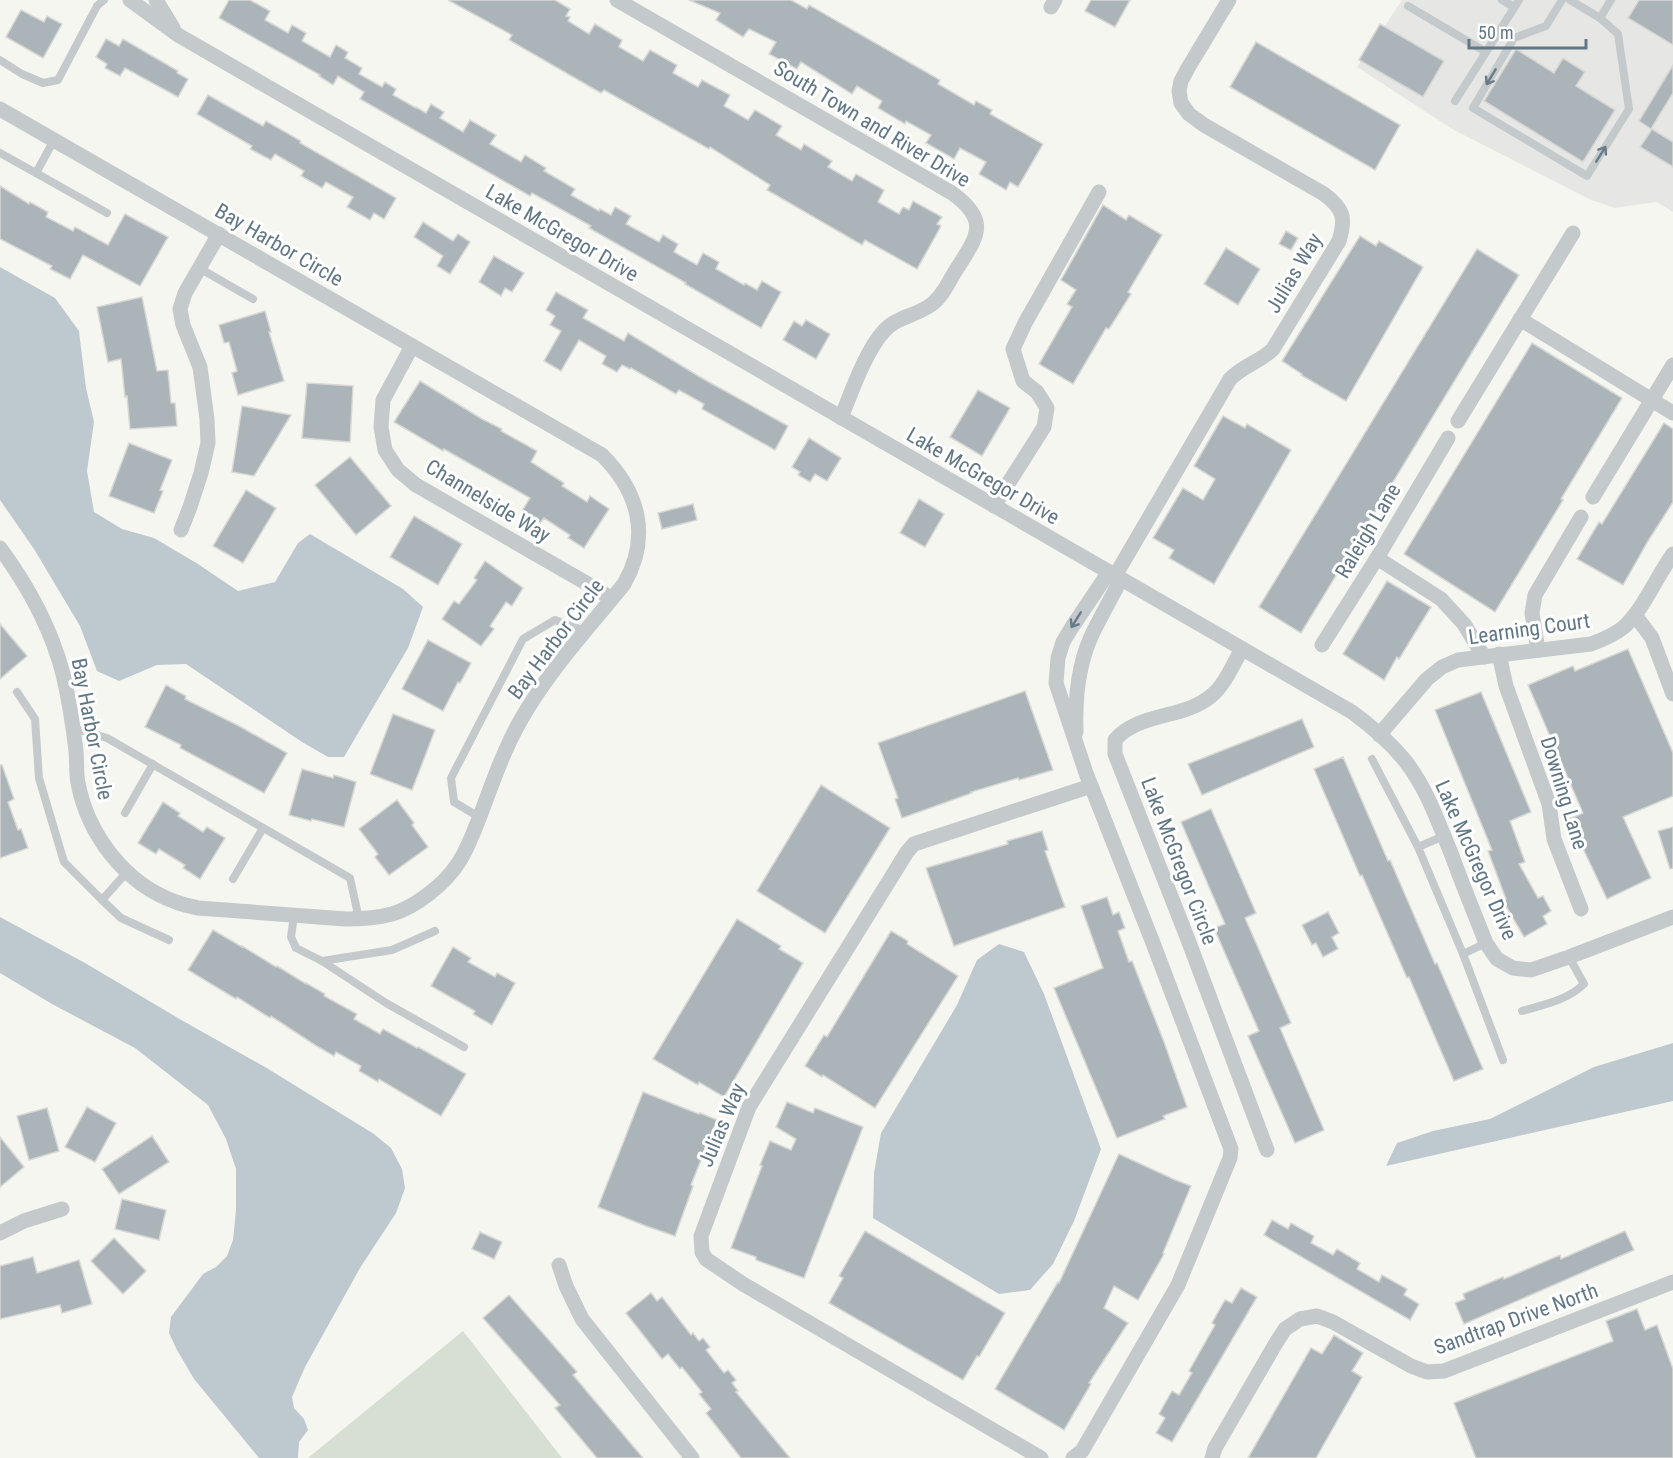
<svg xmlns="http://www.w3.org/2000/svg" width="1673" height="1458" font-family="'Roboto Condensed',sans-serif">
<rect width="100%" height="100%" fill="#f6f6f1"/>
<polygon fill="#e6e7e5" points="1402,0 1673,0 1673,212 1657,202 1615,208 1589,199 1452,129 1357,67"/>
<polygon fill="#d7ded2" points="463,1331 562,1458 308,1458"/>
<g fill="#bdc9ce">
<polygon points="0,267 55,298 79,331 86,388 94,422 87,471 94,512 122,529 154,538 198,564 238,591 275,582 298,543 310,534 403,589 423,607 408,648 344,757 328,757 302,742 186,664 157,665 119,681 97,671 80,626 34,549 0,500"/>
<polygon points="0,917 85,963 183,1021 265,1067 374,1134 391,1148 402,1169 405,1188 396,1213 360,1268 305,1367 292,1397 294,1408 304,1419 308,1430 299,1442 298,1458 259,1458 194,1379 177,1350 169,1333 171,1317 203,1274 216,1267 227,1256 233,1240 236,1210 236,1169 226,1139 208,1105 135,1048 52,1004 0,973"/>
<polygon points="999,944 1024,952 1044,994 1101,1149 1074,1221 1053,1264 1030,1290 999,1294 873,1218 874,1173 881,1133 957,1005 977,960"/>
<polygon points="1673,1043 1673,1101 1386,1166 1397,1143 1433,1131 1490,1119 1594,1067"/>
</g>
<g fill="#abb4b9" stroke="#d7d7d4" stroke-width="1.5">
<polygon points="229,0 250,0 270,11 265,20 288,33 292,25 306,33 302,41 330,57 336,45 348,52 345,58 362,68 359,74 382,87 385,82 396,89 393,95 416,108 416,107 426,113 431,104 444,112 440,118 463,132 470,120 496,135 490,144 521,162 525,155 546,168 544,171 575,189 571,195 599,211 600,209 611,215 615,207 631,216 626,224 659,242 663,235 678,244 674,252 697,265 703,253 719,262 716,269 744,285 745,283 757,290 762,281 781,292 761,328 685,284 686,283 589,228 591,226 532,193 530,196 360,99 364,92 338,76 333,85 319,76 320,75 219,18"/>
<polygon points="448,0 555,0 570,9 566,16 570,17 568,21 589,34 595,24 622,40 619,47 643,61 650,50 677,65 673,73 698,87 702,80 730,95 724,106 748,120 755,110 782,126 776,135 801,150 804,144 832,161 828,167 852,181 856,174 884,190 878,202 899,214 903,207 909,210 913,201 942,217 937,224 941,226 917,269 865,240 862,245 767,190 770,185 710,147 709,149 604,90 601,93 509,40 512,35"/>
<polygon points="689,0 791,0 807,9 809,5 940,80 938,84 974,105 976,101 992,110 990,114 1043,144 1018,187 1010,182 1006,190 979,174 986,162 960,148 954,159 926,143 931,135 906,121 905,124 878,108 882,101 857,86 852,94 801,62 797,69 769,54 776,42 749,29 743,37 716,20 720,13"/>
<polygon points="1091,0 1130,0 1115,27 1085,11"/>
<polygon points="1639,0 1673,0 1673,45 1628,18"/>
<polygon points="21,10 44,22 47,16 62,24 43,58 6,37"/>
<polygon points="1380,24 1444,61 1423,97 1359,60"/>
<polygon points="106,39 119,46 123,39 178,71 177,73 188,79 178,97 125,68 120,76 105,68 107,64 96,57"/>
<polygon points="1256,42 1400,125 1375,170 1230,87"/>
<polygon points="1516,49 1554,73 1563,58 1585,72 1576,86 1615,110 1583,162 1484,101"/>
<polygon points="1673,65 1673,93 1651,129 1639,121"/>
<polygon points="208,95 263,126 266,121 301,141 300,143 396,198 384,219 374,213 370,220 347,207 353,197 326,182 322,188 301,176 304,171 275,154 271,160 250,149 252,146 197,114"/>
<polygon points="1652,129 1673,142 1673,167 1640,147"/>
<polygon points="0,186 29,204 30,202 48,212 46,217 73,231 75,227 108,245 125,214 168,237 140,286 83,255 70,279 50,269 52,266 0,239"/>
<polygon points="1103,205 1126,220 1129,215 1162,235 1128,292 1131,294 1109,329 1106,328 1073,384 1039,364 1072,307 1067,304 1076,290 1061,280"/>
<polygon points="423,222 453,241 458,234 470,242 450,274 437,266 443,256 414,237"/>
<polygon points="1286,231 1298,238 1291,250 1279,244"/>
<polygon points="1360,236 1376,246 1379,241 1423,267 1346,401 1301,375 1302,374 1282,361"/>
<polygon points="1226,248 1260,269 1238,305 1204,284"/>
<polygon points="1477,249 1519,275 1301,633 1259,607"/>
<polygon points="494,256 524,273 512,292 505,288 501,296 479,282"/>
<polygon points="556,292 588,310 583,318 624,341 628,333 700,377 788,426 775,450 702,409 704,404 679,390 676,394 631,368 630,369 622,365 617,372 602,364 606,356 579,340 561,371 544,361 561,331 550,325 555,316 546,310"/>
<polygon points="142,297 157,371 168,370 171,403 175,403 177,426 130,429 127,396 125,397 121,359 108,362 97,307"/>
<polygon points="265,311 271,332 269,332 284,381 238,395 232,373 237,371 229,342 224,343 219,325"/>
<polygon points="806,320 830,334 816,359 783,340 794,321 802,326"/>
<polygon points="1532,343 1622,398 1561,499 1563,500 1495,612 1404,554"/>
<polygon points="420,381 482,419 502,429 501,431 537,451 531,462 564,483 562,486 587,502 590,496 609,509 584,548 568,538 570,535 544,518 540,523 522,511 530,498 444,449 443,451 394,422"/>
<polygon points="307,383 353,386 350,442 302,438"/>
<polygon points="978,390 1010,408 982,456 950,437"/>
<polygon points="242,406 291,415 254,476 232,472"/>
<polygon points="1223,416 1245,428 1247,424 1291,450 1214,584 1169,558 1174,550 1153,538 1183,488 1203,500 1215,479 1194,466"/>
<polygon points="1664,423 1673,429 1673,502 1648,541 1623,585 1577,559 1599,522 1602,524"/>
<polygon points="809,438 841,458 827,481 815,474 810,482 798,475 800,472 792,467"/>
<polygon points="129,443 172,460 160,490 163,491 154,513 109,496"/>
<polygon points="350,457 391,506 356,535 315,485"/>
<polygon points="246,490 276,508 243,563 213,546"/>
<polygon points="919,499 944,514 925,547 900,533"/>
<polygon points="693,504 697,520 662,529 658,513"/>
<polygon points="414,516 462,544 438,585 390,557"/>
<polygon points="485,561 523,588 512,606 506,602 490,626 494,629 481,646 442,619 454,601 459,604 477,580 474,578"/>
<polygon points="1387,581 1431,607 1399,659 1397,657 1384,680 1343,654"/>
<polygon points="0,624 27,656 0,679"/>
<polygon points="428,640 471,663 460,683 458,682 443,711 402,689"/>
<polygon points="1628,649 1673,753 1673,796 1623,817 1651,878 1607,899 1569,819 1583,813 1528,685 1573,666 1575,671"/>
<polygon points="166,685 186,696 185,699 239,726 287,753 264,793 180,748 181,745 145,727"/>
<polygon points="1025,691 1053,770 1019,780 1018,778 971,792 972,793 902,818 895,799 898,798 878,743"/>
<polygon points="1481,692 1531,812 1510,821 1525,862 1519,864 1538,898 1543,896 1551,911 1543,916 1547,924 1524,937 1503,901 1506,899 1488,851 1492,850 1435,710"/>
<polygon points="393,714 435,730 412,790 370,774"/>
<polygon points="1302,719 1314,747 1202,795 1188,764"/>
<polygon points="1343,757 1388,861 1390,860 1435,964 1437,963 1483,1069 1454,1081 1409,977 1407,978 1362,875 1360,876 1314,769"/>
<polygon points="0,765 2,765 14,799 8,802 18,830 21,829 28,848 0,858"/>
<polygon points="302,769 333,778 334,775 356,782 344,827 312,819 311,821 289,815"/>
<polygon points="821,785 890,828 825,933 757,891"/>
<polygon points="397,800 414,823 412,825 428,847 389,875 375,857 378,854 359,829"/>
<polygon points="163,802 180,813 178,816 203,832 207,827 225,838 200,879 183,868 185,865 159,849 156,854 138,843"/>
<polygon points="1211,809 1256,913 1245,918 1291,1023 1280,1028 1324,1130 1295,1143 1248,1036 1259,1031 1214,928 1225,924 1181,822"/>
<polygon points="1673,827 1673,868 1670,869 1658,831"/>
<polygon points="1042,831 1048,850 1045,851 1065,907 954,946 926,868 1008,844 1007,841"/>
<polygon points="1107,897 1113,915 1119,912 1125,928 1118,931 1129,962 1132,961 1164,1042 1187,1107 1163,1116 1165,1119 1117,1138 1054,988 1103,968 1081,906"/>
<polygon points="1328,912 1339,933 1332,937 1338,949 1323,957 1316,943 1312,945 1302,925"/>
<polygon points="737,919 781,946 779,949 803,963 724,1097 699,1082 698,1085 653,1059"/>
<polygon points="213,930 242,947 242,946 276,967 277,966 306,984 306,983 325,994 324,996 357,1014 354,1019 380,1034 383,1029 417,1048 418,1047 466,1074 441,1116 379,1079 378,1082 359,1071 361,1066 336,1052 334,1056 315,1045 271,1016 270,1018 237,997 236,999 188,970"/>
<polygon points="891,931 908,941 907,944 958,976 875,1108 823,1075 822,1077 805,1066 824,1035 827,1037"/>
<polygon points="453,947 471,958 468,962 495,977 497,973 515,983 492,1025 473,1014 475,1011 431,986"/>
<polygon points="643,1092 699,1114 700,1113 717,1120 691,1185 693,1186 675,1236 646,1226 598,1207"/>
<polygon points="787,1102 813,1113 815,1108 863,1127 804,1278 756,1260 756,1257 731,1248 762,1166 760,1165 770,1141 791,1150 796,1139 776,1127"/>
<polygon points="87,1107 116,1123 95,1162 65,1147"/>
<polygon points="47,1108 59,1151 29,1160 17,1116"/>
<polygon points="152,1136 169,1162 119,1194 102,1169"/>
<polygon points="0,1137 24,1167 0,1187"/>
<polygon points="1119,1154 1173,1179 1191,1186 1163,1253 1164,1254 1138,1300 1114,1286 1104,1308 1128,1323 1089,1383 1091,1384 1064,1430 995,1389 1058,1282 1059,1283"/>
<polygon points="122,1199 166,1210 159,1240 115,1229"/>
<polygon points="1272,1220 1288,1229 1291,1223 1314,1236 1311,1243 1333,1255 1337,1249 1360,1263 1357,1269 1379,1282 1382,1275 1407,1289 1404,1295 1419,1304 1410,1320 1264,1235"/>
<polygon points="865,1231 1005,1313 979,1357 977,1356 963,1380 829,1303 843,1278 839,1276"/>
<polygon points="1625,1231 1634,1250 1464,1324 1455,1303 1465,1299 1463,1294 1503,1277 1504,1279 1560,1255 1561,1259"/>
<polygon points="480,1232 502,1242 494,1259 472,1249"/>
<polygon points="114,1238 146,1271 123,1294 91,1261"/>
<polygon points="33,1257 37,1273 79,1260 92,1304 62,1313 60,1305 0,1319 0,1266"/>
<polygon points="1241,1288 1257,1297 1172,1442 1156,1433 1165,1418 1159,1414 1172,1391 1179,1395 1192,1373 1189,1371 1215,1325 1212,1323 1225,1300 1232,1303"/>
<polygon points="651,1293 657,1301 662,1297 691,1335 693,1333 699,1341 703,1338 710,1347 706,1350 724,1373 728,1370 736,1380 732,1383 738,1391 736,1392 790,1458 741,1458 706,1413 711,1409 699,1394 702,1392 682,1367 680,1369 668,1354 662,1359 626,1313"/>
<polygon points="509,1295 577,1372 573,1375 643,1458 597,1458 555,1408 560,1405 483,1318"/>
<polygon points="1637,1309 1645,1330 1657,1325 1673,1369 1673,1458 1476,1458 1454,1403 1613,1341 1606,1321"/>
<polygon points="1334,1335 1363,1353 1352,1371 1362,1377 1316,1458 1248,1458 1311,1348 1322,1354"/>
</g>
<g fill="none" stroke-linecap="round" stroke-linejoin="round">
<g stroke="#c4c9cb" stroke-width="8">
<polyline points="1502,0 1514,7"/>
<polyline points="1562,0 1546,26 1514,38 1473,108 1587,176 1629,109 1618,34 1600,18 1611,0"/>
<polyline points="1570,0 1600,18"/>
<polyline points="1408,6 1486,52"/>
<polyline points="0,60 22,74 43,83 58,80 97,6 104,0"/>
<polyline points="1455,101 1519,0"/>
<polyline points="54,140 36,173 107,213"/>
<polyline points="0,153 36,173"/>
<polyline points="199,268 253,299"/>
<polyline points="17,692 35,719 39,778 64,862 102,900 127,872"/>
<polyline points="73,728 107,738 350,878 359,919"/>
<polyline points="1372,759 1418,847"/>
<polyline points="125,813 153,764"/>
<polyline points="479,817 454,802 451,778 523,639 555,620 585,631"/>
<polyline points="1444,836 1418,847 1463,954"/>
<polyline points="233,879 263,828"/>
<polyline points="102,900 121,918 169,940"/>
<polyline points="294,915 291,937 296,948 322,961 386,1003 464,1047"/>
<polyline points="1486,943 1463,954 1503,1060"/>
<polyline points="322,961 392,950 435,931"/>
<path d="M1522,1011C1543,1005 1568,1000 1584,984L1569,957"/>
</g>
<g stroke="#c4c9cb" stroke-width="15">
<path d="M130,0L178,35L1352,712C1371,726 1391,743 1406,762C1427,789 1438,822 1451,853C1462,883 1474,913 1486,943L1497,959L1513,968L1531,970L1569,957L1673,917"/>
<polyline points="156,0 173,28"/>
<path d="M617,0L952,193C991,221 977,237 956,270C949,281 943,296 932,304C917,316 897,316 884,331C866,350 851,393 841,418"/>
<polyline points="1051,7 1055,0"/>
<path d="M0,109L602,455C639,492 651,537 624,584C587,630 548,671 519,723C503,752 492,784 480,816C474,831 468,848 459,862C446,883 416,907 392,914C377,918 362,919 346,919L198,908C191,906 183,905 176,902C125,884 88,835 78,783C76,773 77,762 76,751C73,725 69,700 63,674C51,628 28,586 0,548"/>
<polyline points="1520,319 1673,413"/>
<polyline points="412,346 383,400 381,427 385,450 398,470 416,485 600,591 611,599"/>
<polyline points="1458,421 1573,233"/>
<polyline points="1593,497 1673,365"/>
<polyline points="994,506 1044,427 1047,408 1037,392 1023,381 1013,349 1025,323 1099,192"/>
<polyline points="181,530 190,507 201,473 208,443 207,419 200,367 183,325 180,309 185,293 219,234"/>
<polyline points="1377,558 1441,599 1464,624 1484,657"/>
<path d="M1115,576L1230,379C1244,365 1260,362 1273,349L1339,241C1346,218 1344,209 1324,194L1204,125L1189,114L1181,103L1179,91L1181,81L1188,68L1229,0"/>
<polyline points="1635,615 1652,638 1673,694"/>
<polyline points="1322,645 1377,558 1448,438"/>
<path d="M1242,649C1233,664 1225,685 1211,696C1184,719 1139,712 1115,740V754L1187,937L1267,1150"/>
<polyline points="1538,650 1532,613 1535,595 1581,517"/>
<polyline points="1499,654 1506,686 1549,804 1554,839 1581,909"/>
<path d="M1076,732C1075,702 1078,667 1090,639C1099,619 1111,599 1121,579"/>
<path d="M1379,735L1427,679L1442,667L1458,660L1591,644C1602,640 1614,635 1624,627C1643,610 1657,576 1673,554"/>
<polyline points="0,1233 24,1221 62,1209"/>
<polyline points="559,1265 566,1286 582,1319 692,1458"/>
<polyline points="1041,1458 743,1284 706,1259 702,1252 701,1236 749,1107 907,852 914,844 1091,786"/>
<polyline points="1073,1458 1082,1451 1178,1285 1230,1158 1231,1149 1153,943 1086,773 1056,683 1058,658 1063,642 1072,627 1109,572"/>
<polyline points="1212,1458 1215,1448 1276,1343 1285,1329 1300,1319 1317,1316 1333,1322 1411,1366 1427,1372 1444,1371 1673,1282"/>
</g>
</g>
<defs><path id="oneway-shaft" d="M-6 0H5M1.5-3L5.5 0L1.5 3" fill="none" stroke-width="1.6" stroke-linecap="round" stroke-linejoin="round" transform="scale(1.5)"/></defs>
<g stroke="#677b88">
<use href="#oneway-shaft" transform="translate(1491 77) rotate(121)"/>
<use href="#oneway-shaft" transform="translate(1601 154) rotate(-58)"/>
<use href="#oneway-shaft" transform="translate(1076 620) rotate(122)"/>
</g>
<g text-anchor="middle" stroke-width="6" stroke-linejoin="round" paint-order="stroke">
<g font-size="21" fill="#627785" stroke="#fff">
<text transform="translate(872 124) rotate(31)" y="7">South Town and River Drive</text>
<text transform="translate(562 233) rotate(30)" y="7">Lake McGregor Drive</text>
<text transform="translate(279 245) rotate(30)" y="7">Bay Harbor Circle</text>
<text transform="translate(1294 273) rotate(-59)" y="7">Julias Way</text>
<text transform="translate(983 476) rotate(30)" y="7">Lake McGregor Drive</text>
<text transform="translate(488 501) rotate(31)" y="7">Channelside Way</text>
<text transform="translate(1368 531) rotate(-59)" y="7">Raleigh Lane</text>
<text transform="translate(1529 629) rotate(-8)" y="7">Learning Court</text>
<text transform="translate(556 639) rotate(-53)" y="7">Bay Harbor Circle</text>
<text transform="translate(92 729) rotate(79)" y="7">Bay Harbor Circle</text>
<text transform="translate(1564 793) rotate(73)" y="7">Downing Lane</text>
<text transform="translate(1476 860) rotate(66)" y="7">Lake McGregor Drive</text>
<text transform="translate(1179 861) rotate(69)" y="7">Lake McGregor Circle</text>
<text transform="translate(722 1125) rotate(-67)" y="7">Julias Way</text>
<text transform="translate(1516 1319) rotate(-20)" y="7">Sandtrap Drive North</text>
</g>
</g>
<path d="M1469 39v9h117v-9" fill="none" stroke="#627785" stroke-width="3"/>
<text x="1478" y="39" font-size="18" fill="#627785" stroke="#ffffff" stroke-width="4.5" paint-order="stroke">50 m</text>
</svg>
